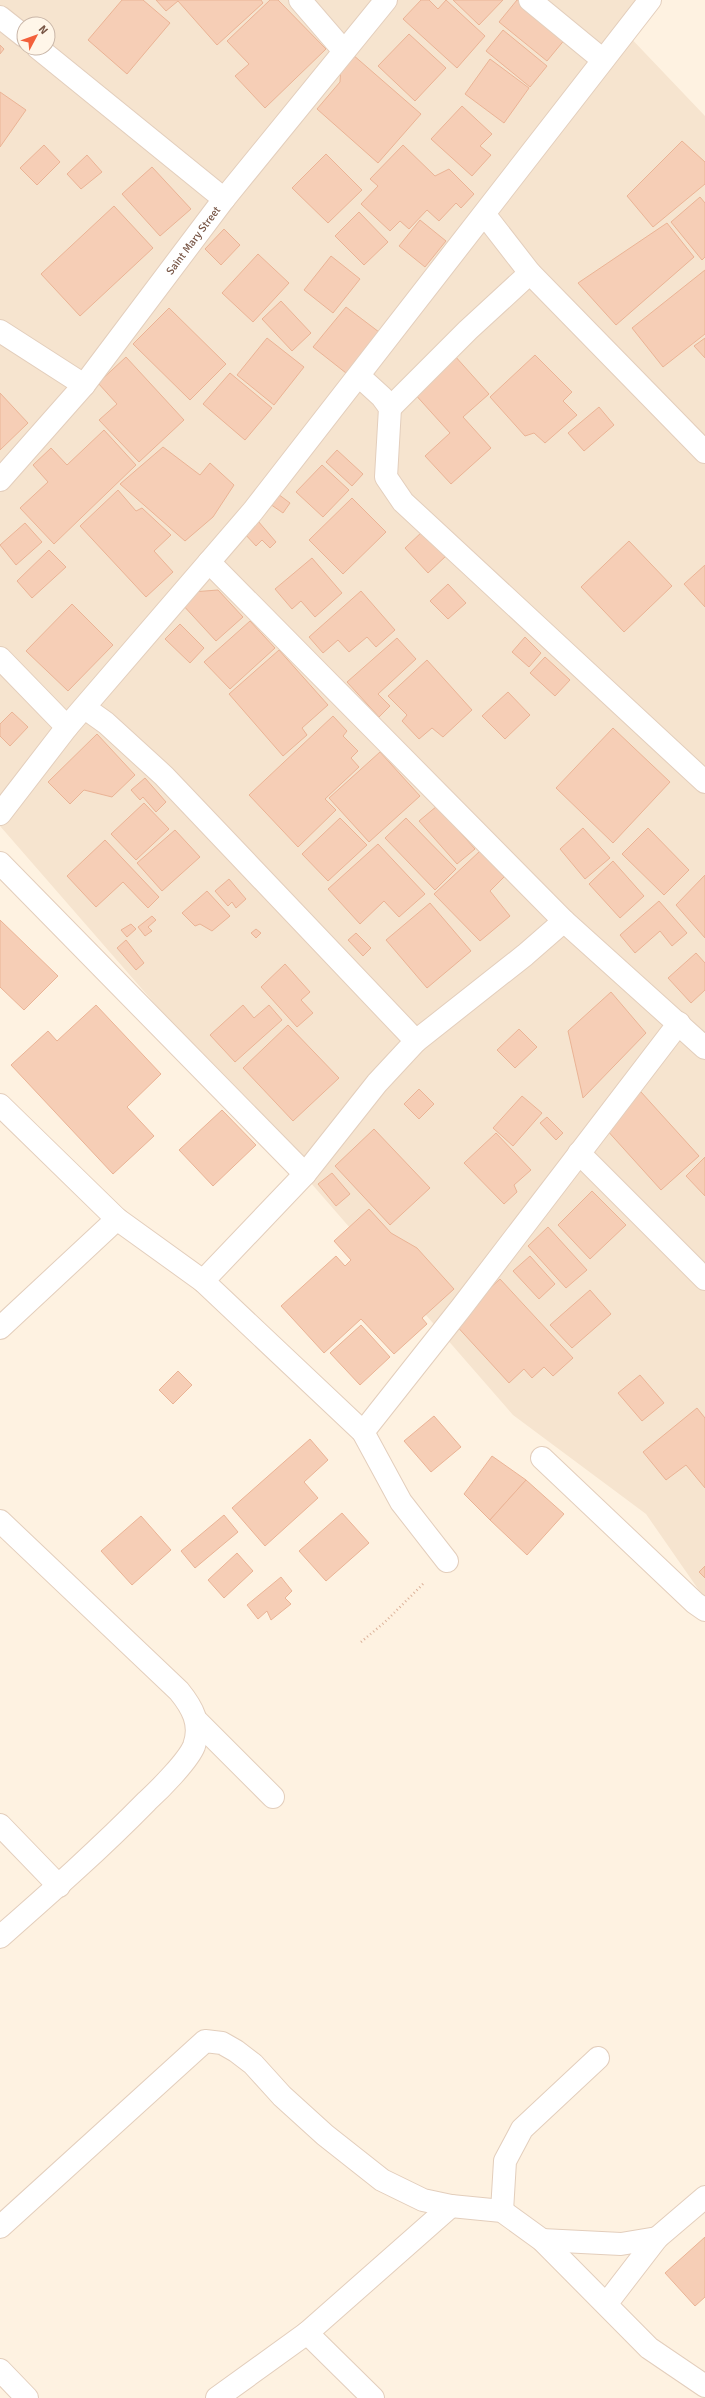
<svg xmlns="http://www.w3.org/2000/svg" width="705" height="2398" font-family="Signika,sans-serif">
<rect width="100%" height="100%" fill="#fef2e1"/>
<path fill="#f6e4cf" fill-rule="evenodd" d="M0,0H650L625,32L705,116V1599L646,1514L513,1415L0,826ZM24,24H48V48H24Z"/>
<g fill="#f6ceb6" stroke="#eab395">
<polygon points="122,0 143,0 170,23 127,74 88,40"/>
<polygon points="156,0 261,0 263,3 217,45 178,1 166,11"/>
<polygon points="270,0 278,0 326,49 265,108 235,76 249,64 227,41"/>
<polygon points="421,0 429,0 438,9 446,0 485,36 457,68 403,19"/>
<polygon points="453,0 503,0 479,25"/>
<polygon points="517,0 520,0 566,38 547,61 499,22"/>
<polygon points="503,30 547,66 530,87 486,51"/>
<polygon points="409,34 446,68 415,101 378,66"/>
<polygon points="0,45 4,49 0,54"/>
<polygon points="352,54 421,114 378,163 317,109 340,82 341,66"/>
<polygon points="490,59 529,88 504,123 465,94"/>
<polygon points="0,92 26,110 0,147"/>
<polygon points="462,106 492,134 480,146 491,155 472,176 431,139"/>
<polygon points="682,141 705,162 705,184 653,227 627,196"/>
<polygon points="44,145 60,162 37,185 20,168"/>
<polygon points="403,145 435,176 449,169 474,194 461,208 456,203 439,221 427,210 409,229 400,221 390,231 361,204 378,186 370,179"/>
<polygon points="326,154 362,190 328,223 292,188"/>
<polygon points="87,155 102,172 81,189 67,174"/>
<polygon points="152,167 191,209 160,236 122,194"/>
<polygon points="700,197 705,203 705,257 702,260 671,222"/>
<polygon points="114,206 153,248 80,316 41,274"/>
<polygon points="359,212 388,242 364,265 335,236"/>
<polygon points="420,220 446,241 425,267 399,246"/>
<polygon points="667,223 694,257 616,325 578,283"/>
<polygon points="224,229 240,245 221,265 205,249"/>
<polygon points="258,254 289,283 253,322 222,293"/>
<polygon points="331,256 360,279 333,313 304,290"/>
<polygon points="705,270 705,334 663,367 632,328"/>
<polygon points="281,301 311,333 292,351 262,319"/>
<polygon points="346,307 379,332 346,373 313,347"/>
<polygon points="169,308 226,364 190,400 133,344"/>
<polygon points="267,338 304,367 274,405 237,375"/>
<polygon points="705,338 705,358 694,346"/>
<polygon points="454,355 489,394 463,417 491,448 451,484 425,456 450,433 413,392"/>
<polygon points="535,355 572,392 563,401 577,415 545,443 534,433 525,436 490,397"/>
<polygon points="126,357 184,420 139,462 99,420 117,404 98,383"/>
<polygon points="230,373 272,408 245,440 203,404"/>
<polygon points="0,393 28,423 0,450"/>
<polygon points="599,407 614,425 584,451 568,433"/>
<polygon points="104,430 136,465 54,544 20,508 48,482 33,465 51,448 67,465"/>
<polygon points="163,447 200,475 210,463 234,485 213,517 185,541 120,484"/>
<polygon points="337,450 363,474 352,486 326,462"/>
<polygon points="322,465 349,490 323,517 296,492"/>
<polygon points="118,490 136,511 142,508 171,535 154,551 173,572 146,597 80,526"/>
<polygon points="278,494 290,503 283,513 270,504"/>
<polygon points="352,498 386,532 343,574 309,540"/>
<polygon points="258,521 276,542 270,548 262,540 256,546 244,533"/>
<polygon points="25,523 42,542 16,565 0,545"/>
<polygon points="424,530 447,555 428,573 405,548"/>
<polygon points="629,541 672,586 624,632 581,587"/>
<polygon points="49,550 66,567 32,598 17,581"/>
<polygon points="312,558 342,593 315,617 301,601 292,609 275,589"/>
<polygon points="705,565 705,607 684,584"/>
<polygon points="448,584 466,603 448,619 430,601"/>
<polygon points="218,590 243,617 216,641 181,603 192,592"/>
<polygon points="361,591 395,630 376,647 367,637 349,652 338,640 323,653 309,637"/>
<polygon points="72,604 113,645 68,691 26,651"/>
<polygon points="250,621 275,648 230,689 204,662"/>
<polygon points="180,624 204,648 190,663 165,639"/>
<polygon points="525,637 541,653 529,667 512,652"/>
<polygon points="397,638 416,659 378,694 390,706 379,717 347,682"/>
<polygon points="279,650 328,705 302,728 307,735 283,756 229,694"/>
<polygon points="545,657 570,680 555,696 530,673"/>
<polygon points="427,660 472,710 443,737 432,728 419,739 402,721 407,715 388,696"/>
<polygon points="508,692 530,715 505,739 482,716"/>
<polygon points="12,712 28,727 10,746 0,736 0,724"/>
<polygon points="333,716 347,731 343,736 358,751 351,758 359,767 325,799 336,810 298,847 249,795"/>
<polygon points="613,728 670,782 613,843 556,788"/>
<polygon points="97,734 135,775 112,797 84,790 70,804 48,782"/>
<polygon points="380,752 420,796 369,842 329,798"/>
<polygon points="145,778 166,802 156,812 143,797 140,800 131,790"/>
<polygon points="144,803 169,829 136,860 111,834"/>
<polygon points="437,806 475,849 457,864 419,821"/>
<polygon points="340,818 367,845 328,881 302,854"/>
<polygon points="406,818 456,869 435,890 385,838"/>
<polygon points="583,828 610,858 585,879 560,849"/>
<polygon points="648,828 689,870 664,895 622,854"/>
<polygon points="175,830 200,857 162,891 137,863"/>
<polygon points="105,840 159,897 148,908 123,882 96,907 67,876"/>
<polygon points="378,844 425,894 399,917 384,901 360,924 328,889"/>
<polygon points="480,851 504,877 490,891 510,916 480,941 434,894"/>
<polygon points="613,861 644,896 620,918 589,884"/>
<polygon points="705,875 705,938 676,905"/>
<polygon points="229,879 246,899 236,908 232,902 228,906 215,891"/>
<polygon points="207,891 230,916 212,931 200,924 195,926 182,913"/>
<polygon points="659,901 687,933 672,946 660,931 635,953 620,935"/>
<polygon points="430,903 471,951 427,988 386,940"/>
<polygon points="152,916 156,920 148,927 152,931 145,936 138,927"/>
<polygon points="0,920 58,976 24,1010 0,987"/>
<polygon points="131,924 136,929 127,937 121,930"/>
<polygon points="256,929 261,933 256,938 251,933"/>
<polygon points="356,933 371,948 363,956 348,940"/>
<polygon points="126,940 144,963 136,970 117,948"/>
<polygon points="696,953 705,963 705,990 691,1003 668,978"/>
<polygon points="285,964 310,992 301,1000 313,1013 297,1027 261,987"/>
<polygon points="611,992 646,1033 583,1098 568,1031"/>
<polygon points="96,1005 161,1074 127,1107 154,1136 113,1174 11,1065 48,1031 57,1041"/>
<polygon points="243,1005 254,1018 269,1005 282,1020 235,1062 210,1035"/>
<polygon points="288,1025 339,1078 293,1121 243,1068"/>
<polygon points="519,1029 537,1047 515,1068 497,1050"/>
<polygon points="419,1089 434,1104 419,1119 404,1104"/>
<polygon points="641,1092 699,1156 661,1190 605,1128"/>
<polygon points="522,1096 542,1113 513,1146 493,1128"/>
<polygon points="222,1110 256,1145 213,1186 179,1150"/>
<polygon points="547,1117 563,1133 556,1140 540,1123"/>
<polygon points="374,1129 430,1188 390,1225 335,1166"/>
<polygon points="496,1133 531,1170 514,1185 517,1192 504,1204 464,1163"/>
<polygon points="705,1157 705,1196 686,1176"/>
<polygon points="332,1173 350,1194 336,1206 318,1184"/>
<polygon points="592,1191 626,1225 590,1259 558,1225"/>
<polygon points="369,1209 391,1233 417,1248 454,1289 422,1318 427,1324 394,1354 361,1319 324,1353 281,1306 336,1256 345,1266 351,1260 334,1241"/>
<polygon points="548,1227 587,1270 566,1288 528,1246"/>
<polygon points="530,1256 555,1284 539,1299 513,1271"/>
<polygon points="500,1279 573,1358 553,1376 544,1367 532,1378 524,1369 509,1383 453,1322"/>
<polygon points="590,1290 611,1314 572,1348 550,1325"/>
<polygon points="361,1325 390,1357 360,1385 330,1353"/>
<polygon points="178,1371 192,1385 173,1404 159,1390"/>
<polygon points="640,1375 664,1403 642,1421 618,1393"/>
<polygon points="697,1408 705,1418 705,1488 686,1465 666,1480 643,1452"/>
<polygon points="434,1416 461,1447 431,1472 404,1441"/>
<polygon points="310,1439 328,1460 304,1482 318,1498 265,1546 232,1508"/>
<polygon points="492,1456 526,1480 490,1520 464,1494"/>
<polygon points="526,1480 564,1514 527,1555 490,1520"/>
<polygon points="342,1513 369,1543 326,1581 299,1551"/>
<polygon points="224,1515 238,1532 195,1568 181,1551"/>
<polygon points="141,1516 171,1550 132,1585 101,1551"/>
<polygon points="237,1553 253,1571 224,1598 208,1580"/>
<polygon points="705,1566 705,1578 699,1572"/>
<polygon points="281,1577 292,1591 285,1598 291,1604 271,1620 267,1611 258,1619 247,1605"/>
<polygon points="705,2237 705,2297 695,2306 665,2273"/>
</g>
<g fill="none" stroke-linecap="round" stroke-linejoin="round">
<defs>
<g id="minor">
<polyline points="300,0 344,51"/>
<polyline points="530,0 603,60"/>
<polyline points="0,17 24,36"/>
<polyline points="38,48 224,199"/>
<polyline points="485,215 530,273 705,452"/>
<polyline points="0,331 84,385"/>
<polyline points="359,376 382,397 390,408 386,477 403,502 705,782"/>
<polyline points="390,408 468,330 530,273"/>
<path id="s1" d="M0,480L84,385L224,199L386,0"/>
<polyline points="209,562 564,921 705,1048"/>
<polyline points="0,658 67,727"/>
<polyline points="85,708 106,723 164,776 416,1041 377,1083 305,1174 203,1281"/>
<polyline points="0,814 67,727 253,511 650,0"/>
<polyline points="0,863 305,1174"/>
<polyline points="416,1041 525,955 564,921"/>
<polyline points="0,1105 117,1219 203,1281 363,1432 401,1502 447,1561"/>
<polyline points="579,1153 705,1279"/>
<polyline points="0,1328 117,1219"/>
<polyline points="363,1432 461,1308 679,1023"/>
<polyline points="542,1458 695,1603 705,1610"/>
<path d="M0,1521L179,1691C192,1707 202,1724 194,1746C188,1761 159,1790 147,1801C100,1849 50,1893 0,1937"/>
<polyline points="198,1722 273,1797"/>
<polyline points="0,1825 59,1886"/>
<polyline points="502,2211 505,2161 522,2129 598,2058"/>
<polyline points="0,2227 205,2041 222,2043 236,2051 253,2064 282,2096 325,2135 382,2180 423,2200 451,2206 502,2211 542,2240 649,2348 705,2386"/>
<polyline points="542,2240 621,2244 657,2238"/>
<polyline points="607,2303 657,2238 705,2197"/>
<polyline points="307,2333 373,2398"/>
<polyline points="0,2370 27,2398"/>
<polyline points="217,2398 307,2333 451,2206"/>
</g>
</defs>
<use href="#minor" stroke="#e3cebc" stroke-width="24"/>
<polyline stroke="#dbb199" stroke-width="2.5" stroke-dasharray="1 3" stroke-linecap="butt" points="361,1642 385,1622 425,1582"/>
<use href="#minor" stroke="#fff" stroke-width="22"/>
</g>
<g text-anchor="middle" stroke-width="3.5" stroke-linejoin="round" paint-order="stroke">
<g font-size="11" fill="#785646" stroke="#fff6e9">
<text dy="4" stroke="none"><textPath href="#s1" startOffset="308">Saint Mary Street</textPath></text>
</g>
</g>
<g transform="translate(36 36) rotate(49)"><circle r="19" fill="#fff6e9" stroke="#c9b6a8"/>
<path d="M0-3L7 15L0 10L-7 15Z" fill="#f3603b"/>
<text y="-6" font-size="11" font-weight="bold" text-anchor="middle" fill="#785646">N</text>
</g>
</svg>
